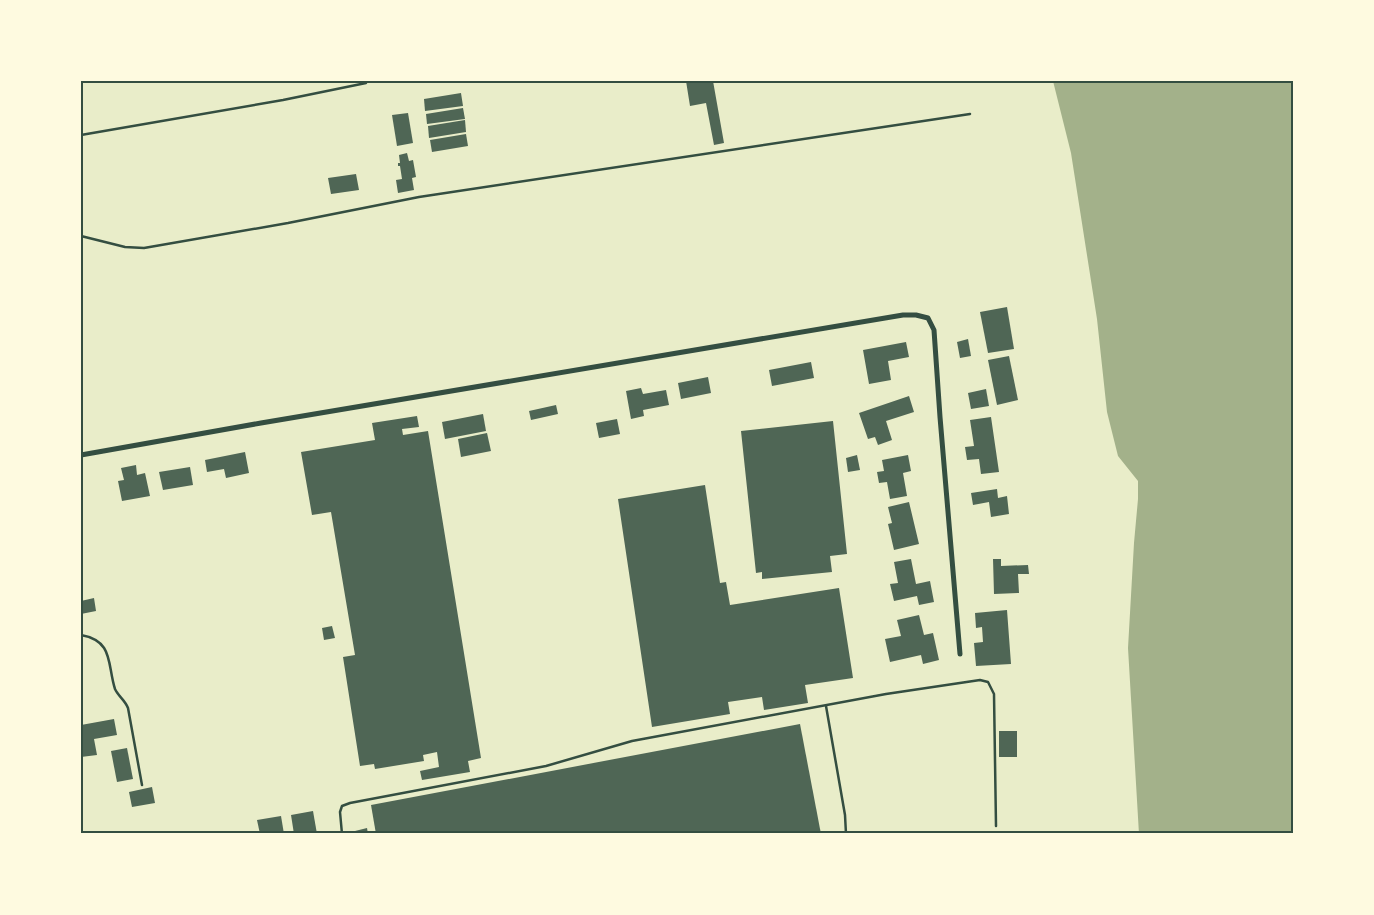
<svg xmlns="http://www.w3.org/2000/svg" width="1374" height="915" font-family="'Alegreya Sans',sans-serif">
<rect width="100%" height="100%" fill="#e9edc9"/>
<polygon fill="#a3b18a" points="1053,81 1293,81 1293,834 1139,834 1128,648 1134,543 1138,499 1138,481 1118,456 1107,412 1097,319 1071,153"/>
<g fill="#4f6655">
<polygon points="686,81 713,81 724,143 714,145 706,103 690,106"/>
<polygon points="461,93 463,106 425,111 424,99"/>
<polygon points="463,108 465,119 427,124 426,114"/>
<polygon points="408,113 413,143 397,146 392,115"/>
<polygon points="465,120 466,132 429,138 428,126"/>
<polygon points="466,134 468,146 432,152 430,140"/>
<polygon points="407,153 409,161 413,160 416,177 412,178 414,190 398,193 396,180 402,179 400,166 398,166 398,163 400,163 399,155"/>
<polygon points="356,174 359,190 331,194 328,178"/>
<polygon points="1007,307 1014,349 988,353 980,312"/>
<polygon points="968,339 971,356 960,358 957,342"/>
<polygon points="906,342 909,357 888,361 891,380 869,384 863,350"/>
<polygon points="1009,356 1018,400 997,405 988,360"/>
<polygon points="811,362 814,378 772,386 769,370"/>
<polygon points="708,377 711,393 681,399 678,383"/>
<polygon points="641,388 643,394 666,390 669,405 643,410 644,416 631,419 626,391"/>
<polygon points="986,389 989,406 971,409 968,393"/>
<polygon points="909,396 914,412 886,421 892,440 878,445 875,437 868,439 859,413"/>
<polygon points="556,405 558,414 531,420 529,411"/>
<polygon points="483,414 486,431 445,439 442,422"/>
<polygon points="417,416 419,427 402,429 403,435 428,431 481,758 468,761 470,772 422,780 420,771 439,767 437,752 423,755 424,761 375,769 374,764 360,766 343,657 355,655 331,512 312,515 301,452 375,440 372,423"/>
<polygon points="991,417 999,472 981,474 979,459 967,460 965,447 974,446 970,420"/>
<polygon points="617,419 620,434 599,438 596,423"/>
<polygon points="833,421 847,554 830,556 832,572 762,579 762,572 756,573 741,431"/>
<polygon points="487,433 491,451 461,457 458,439"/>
<polygon points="245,452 249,473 226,478 224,469 207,472 205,460"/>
<polygon points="857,455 860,470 848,472 846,458"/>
<polygon points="908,455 911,471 903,473 907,496 890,499 887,482 879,483 877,472 884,471 882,460"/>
<polygon points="136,465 137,475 145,473 150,496 122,501 118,481 124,480 121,468"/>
<polygon points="190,467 193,485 163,490 159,472"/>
<polygon points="705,485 720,583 726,582 730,605 839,588 853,678 805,685 808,703 764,710 762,697 728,702 730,714 652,727 618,499"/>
<polygon points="997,489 998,498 1007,496 1009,514 991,517 989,502 973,505 971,493"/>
<polygon points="909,502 919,544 894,550 888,524 892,523 888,507"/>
<polygon points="911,559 916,584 930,581 934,602 919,605 917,596 894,601 890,584 898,583 894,562"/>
<polygon points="993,559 1001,559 1001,566 1028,565 1029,574 1018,574 1019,593 994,594"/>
<polygon points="94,598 96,611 81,614 81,601"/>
<polygon points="1007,610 1011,664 976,666 974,643 983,642 982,627 976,628 975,613"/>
<polygon points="919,615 924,635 933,633 939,660 923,664 921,655 890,662 885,639 901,636 897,620"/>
<polygon points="332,626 335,638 324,640 322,628"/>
<polygon points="114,719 117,735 94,739 97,755 81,757 81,725"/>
<polygon points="800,724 821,834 376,834 371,805"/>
<rect x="999" y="731" width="18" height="26"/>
<polygon points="127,748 133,779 117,782 111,751"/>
<polygon points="152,787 155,803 132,807 129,792"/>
<polygon points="313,811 317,834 294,834 291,815"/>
<polygon points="281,816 284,834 260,834 257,820"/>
<polygon points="367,828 368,834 356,834 355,831"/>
</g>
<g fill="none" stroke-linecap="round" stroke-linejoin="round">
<g stroke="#344e41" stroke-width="2.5">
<polyline points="81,135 283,100 366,83 366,81"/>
<polyline points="81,236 125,247 144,248 288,223 419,197 970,114"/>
<path d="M81,635C114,641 107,664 115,689C118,696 125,700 128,708L142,785"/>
<polyline points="826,706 845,815 846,834"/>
<polyline points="342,834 340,812 342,806 350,803 546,766 632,741 886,694 980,680 988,682 994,694 996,826"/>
</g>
<polyline stroke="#344e41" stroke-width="5" points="81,455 261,423 903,315 916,315 928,318 934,330 940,417 960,654"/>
</g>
<rect width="1374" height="915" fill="none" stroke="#fefae0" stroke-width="165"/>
<rect x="82" y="82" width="1210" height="750" fill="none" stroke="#344e41" stroke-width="2"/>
</svg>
